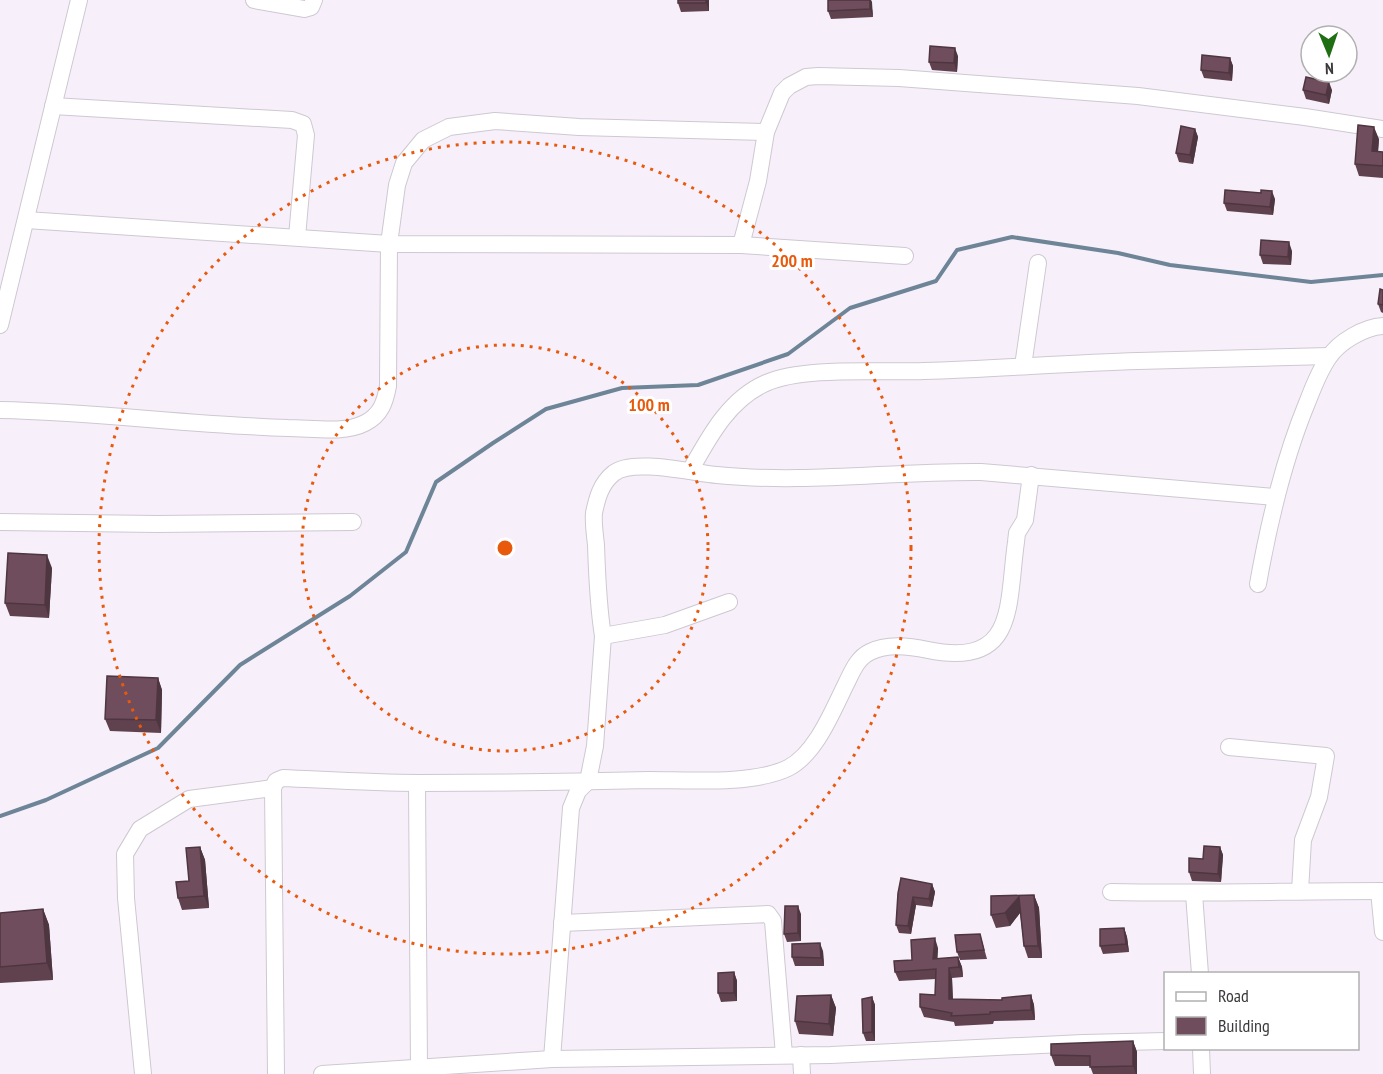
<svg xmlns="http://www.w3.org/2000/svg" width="1383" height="1074" font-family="'PT Sans Narrow',sans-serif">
<rect width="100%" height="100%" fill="#f7f0fa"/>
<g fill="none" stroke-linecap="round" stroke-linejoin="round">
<polyline stroke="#6e8598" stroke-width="4" points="0,816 46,800 158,748 240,665 350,596 406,552 436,482 493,443 546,409 622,388 698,385 788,354 850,308 936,281 957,250 1012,237 1118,253 1170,265 1311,282 1383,275"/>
<defs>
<g id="minor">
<polyline points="254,0 304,9 311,7 314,0"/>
<polyline points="53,106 292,120 303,124 306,135 297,237"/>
<polyline points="26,220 389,244 741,245 758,181 766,132 782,93 789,86 806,77 818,76 899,78 1138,96 1305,117 1383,129"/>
<polyline points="741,245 905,256"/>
<polyline points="0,325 79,0"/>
<polyline points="1023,366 1038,263"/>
<path d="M0,410C96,412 192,425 288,428C312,428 344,434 365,423C381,415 385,402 388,386L389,244L397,185L404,163L423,140L449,127L495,121L579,127L766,132"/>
<path d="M690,471C709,437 729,399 766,383C805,366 879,373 924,371C995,369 1067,363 1138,361C1202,359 1265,358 1329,356"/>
<polyline points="0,522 157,524 353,522"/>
<path d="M1258,584C1269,522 1283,461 1307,403C1313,388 1319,371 1329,357C1339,342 1364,327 1383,326"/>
<path d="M603,636C598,606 597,575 596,545C595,535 593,523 594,513C597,498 601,483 614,473C632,458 694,473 717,475C805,484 893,471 981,472L1275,497"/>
<polyline points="1229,747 1326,756 1319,797 1303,840 1300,891"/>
<polyline points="417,783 419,1069"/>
<polyline points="1379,891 1383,932"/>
<path d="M1111,892C1202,894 1292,891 1383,891"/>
<polyline points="1194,894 1200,974"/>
<polyline points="562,923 768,914 773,921 784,1055"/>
<polyline points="1201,1048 1202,1074"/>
<polyline points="801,1055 802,1074"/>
<polyline points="552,1059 571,808 578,791 588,781 595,746 603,636 665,625 729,602"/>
<polyline points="143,1074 126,898 125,854 140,829 189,799 273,788"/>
<path d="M276,1074L273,788L276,781L283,778C328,780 373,783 419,783C495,783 572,782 649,780C688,780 753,785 788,768C816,754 833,710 846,684C852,672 857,658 870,652C887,643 910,646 928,650C1017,668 1007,606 1016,542L1017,533L1025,520L1031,475"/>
<polyline points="322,1074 552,1059 831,1055 1083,1043 1166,1041"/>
</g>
</defs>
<use href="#minor" stroke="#cec8d1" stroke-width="18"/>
<use href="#minor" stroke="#fff" stroke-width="16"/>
</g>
<g fill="#60424f">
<polygon points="709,0 709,11 681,12 678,3"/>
<polygon points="828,0 871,0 873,17 831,19 828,11"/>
<polygon points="958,56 957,72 932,70 929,62"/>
<polygon points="1230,58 1233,66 1232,81 1204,78 1201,70"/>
<polygon points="1303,90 1332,90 1329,104 1306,99"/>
<polygon points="1195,129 1198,137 1193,164 1179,162 1176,153"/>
<polygon points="1379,139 1378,152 1383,152 1383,178 1359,176 1355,164"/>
<polygon points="1261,193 1275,199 1273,215 1227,211 1224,203"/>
<polygon points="1292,251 1291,265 1263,264 1260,255"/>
<polygon points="1383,290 1383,313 1381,312 1378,304"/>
<polygon points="52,568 49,618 10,616 5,603"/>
<polygon points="158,678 162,690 161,733 110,731 105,719"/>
<polygon points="200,847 205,860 209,908 182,910 178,898 189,881"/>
<polygon points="1220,847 1223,855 1221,882 1192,881 1189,872 1203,859"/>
<polygon points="932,884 935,892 932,907 916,905 911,934 899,933 896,925 898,893"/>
<polygon points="1034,895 1039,908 1042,958 1028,958 1024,946 1020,913 1010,926 996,928 991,915"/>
<polygon points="43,909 49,925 53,980 0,983 0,913"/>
<polygon points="801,914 801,941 787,942 784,934"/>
<polygon points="1124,928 1127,937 1129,952 1103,954 1100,946"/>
<polygon points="980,934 987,959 960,960 957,952"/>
<polygon points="938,948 937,959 958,957 962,967 963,977 952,978 953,999 1002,1000 1031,995 1034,1005 1035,1020 994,1021 993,1024 955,1026 954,1022 924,1017 920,1007 935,995 936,979 899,981 895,972 912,960"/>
<polygon points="823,951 824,966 795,966 792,957"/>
<polygon points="734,972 737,981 737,1001 721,1002 718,993"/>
<polygon points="831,995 836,1008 833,1036 799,1034 795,1021"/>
<polygon points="872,997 875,1005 875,1041 866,1041 863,1033"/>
<polygon points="1133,1041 1137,1052 1137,1074 1093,1074 1090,1066 1055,1066 1051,1055"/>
</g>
<g fill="#4e3640">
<polygon points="706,0 709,0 709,11 706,3"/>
<polygon points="870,0 871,0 872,2 873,17 870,9"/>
<polygon points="955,48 958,56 957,72 954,63"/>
<polygon points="1230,58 1233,66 1232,81 1229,73"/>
<polygon points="1329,82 1332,90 1329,104 1326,95"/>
<polygon points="1374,127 1379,139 1377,164 1372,151"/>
<polygon points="1195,129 1198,137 1193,164 1190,155"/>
<polygon points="1272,191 1275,199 1273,215 1270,207"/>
<polygon points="1289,242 1292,251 1291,265 1288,257"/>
<polygon points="47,555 52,568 49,618 45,605"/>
<polygon points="158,678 162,690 161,733 156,720"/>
<polygon points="200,847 205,860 209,908 204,896"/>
<polygon points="1220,847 1223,855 1221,882 1218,874"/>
<polygon points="932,884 935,892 932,907 929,899"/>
<polygon points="1034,895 1039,908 1042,958 1038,946"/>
<polygon points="913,897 916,905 911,934 908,926"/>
<polygon points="1019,897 1023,909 1010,926 1005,913"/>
<polygon points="798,906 801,914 801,941 798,933"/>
<polygon points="43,909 49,925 53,980 47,963"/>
<polygon points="1124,928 1127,937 1129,952 1126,944"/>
<polygon points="935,938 938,948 937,968 933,959"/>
<polygon points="820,943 823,951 824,966 821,958"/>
<polygon points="958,957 962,967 963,977 959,967"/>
<polygon points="949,968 952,978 953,1008 949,999"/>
<polygon points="734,972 737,981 737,1001 734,993"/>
<polygon points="831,995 836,1008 833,1036 829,1024"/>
<polygon points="1031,995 1034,1005 1035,1020 1031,1010"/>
<polygon points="872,997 875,1005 875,1041 872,1032"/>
<polygon points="1133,1041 1137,1052 1137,1074 1136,1074 1133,1066"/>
</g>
<g fill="#704d5c" stroke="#4e3640" stroke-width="1.5">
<rect x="678" y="0" width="28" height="3"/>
<polygon points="828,0 870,0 870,9 828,11"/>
<polygon points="930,46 955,48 954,63 929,62"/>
<polygon points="1202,55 1230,58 1229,73 1201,70"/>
<polygon points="1306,77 1329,82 1326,95 1303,90"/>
<polygon points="1358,125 1374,127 1372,151 1383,152 1383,166 1355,164"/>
<polygon points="1181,126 1195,129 1190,155 1176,153"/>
<polygon points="1225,190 1261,193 1261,190 1272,191 1270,207 1224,203"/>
<polygon points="1261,240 1289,242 1288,257 1260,255"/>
<polygon points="1380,289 1383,290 1383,305 1378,304"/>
<polygon points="8,553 47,555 45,605 5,603"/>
<polygon points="107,676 158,678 156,720 105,719"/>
<polygon points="1204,846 1220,847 1218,874 1189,872 1189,858 1203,859"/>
<polygon points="200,847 204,896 178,898 176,882 189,881 186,848"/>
<polygon points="901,878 932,884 929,899 913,897 908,926 896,925 898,893"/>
<polygon points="1034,895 1038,946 1024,946 1019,897 1005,913 991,915 991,896"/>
<polygon points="785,906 798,906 798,933 784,934"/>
<polygon points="43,909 47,963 0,967 0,913"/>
<polygon points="1124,928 1126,944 1100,946 1100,929"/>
<polygon points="980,934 984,950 957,952 955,935"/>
<polygon points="935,938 933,959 958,957 959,967 949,968 949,999 1002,1000 1002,998 1031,995 1031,1010 990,1012 990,1014 951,1016 952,1013 920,1007 920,994 935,995 936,969 895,972 894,961 912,960 911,940"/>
<polygon points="820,943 821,958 792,957 792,944"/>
<polygon points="734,972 734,993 718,993 718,973"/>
<polygon points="831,995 829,1024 795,1021 797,996"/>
<polygon points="872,997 872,1032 863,1033 862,999"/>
<polygon points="1133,1041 1133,1066 1090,1067 1090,1056 1051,1055 1051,1044"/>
</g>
<g fill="none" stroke="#e8590c" stroke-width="3" stroke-dasharray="3 6">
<circle cx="505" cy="548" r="203"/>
<circle cx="505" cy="548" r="406"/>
</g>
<circle cx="505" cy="548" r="9" fill="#e8590c" stroke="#fff" stroke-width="3"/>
<g font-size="18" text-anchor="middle" font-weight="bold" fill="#e8590c" stroke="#fff" stroke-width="6" stroke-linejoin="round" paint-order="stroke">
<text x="792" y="267">200 m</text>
<text x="649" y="411">100 m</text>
</g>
<rect x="1164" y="972" width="195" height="78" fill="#ffffff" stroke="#b1b0b1" stroke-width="1.5"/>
<rect x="1176" y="992" width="30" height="9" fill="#ffffff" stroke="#b1b0b1" stroke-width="1.5"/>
<text x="1218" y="1002" font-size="18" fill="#3c393d">Road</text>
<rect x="1176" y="1017" width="30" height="18" fill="#704d5c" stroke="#b1b0b1" stroke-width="1.5"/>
<text x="1218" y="1032" font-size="18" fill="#3c393d">Building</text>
<g transform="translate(1329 54) rotate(178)"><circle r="28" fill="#ffffff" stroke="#b1b0b1" stroke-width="1.5"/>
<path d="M0-4.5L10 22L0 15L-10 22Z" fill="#1f6e13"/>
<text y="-9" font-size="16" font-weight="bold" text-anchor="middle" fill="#3c393d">N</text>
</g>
</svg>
